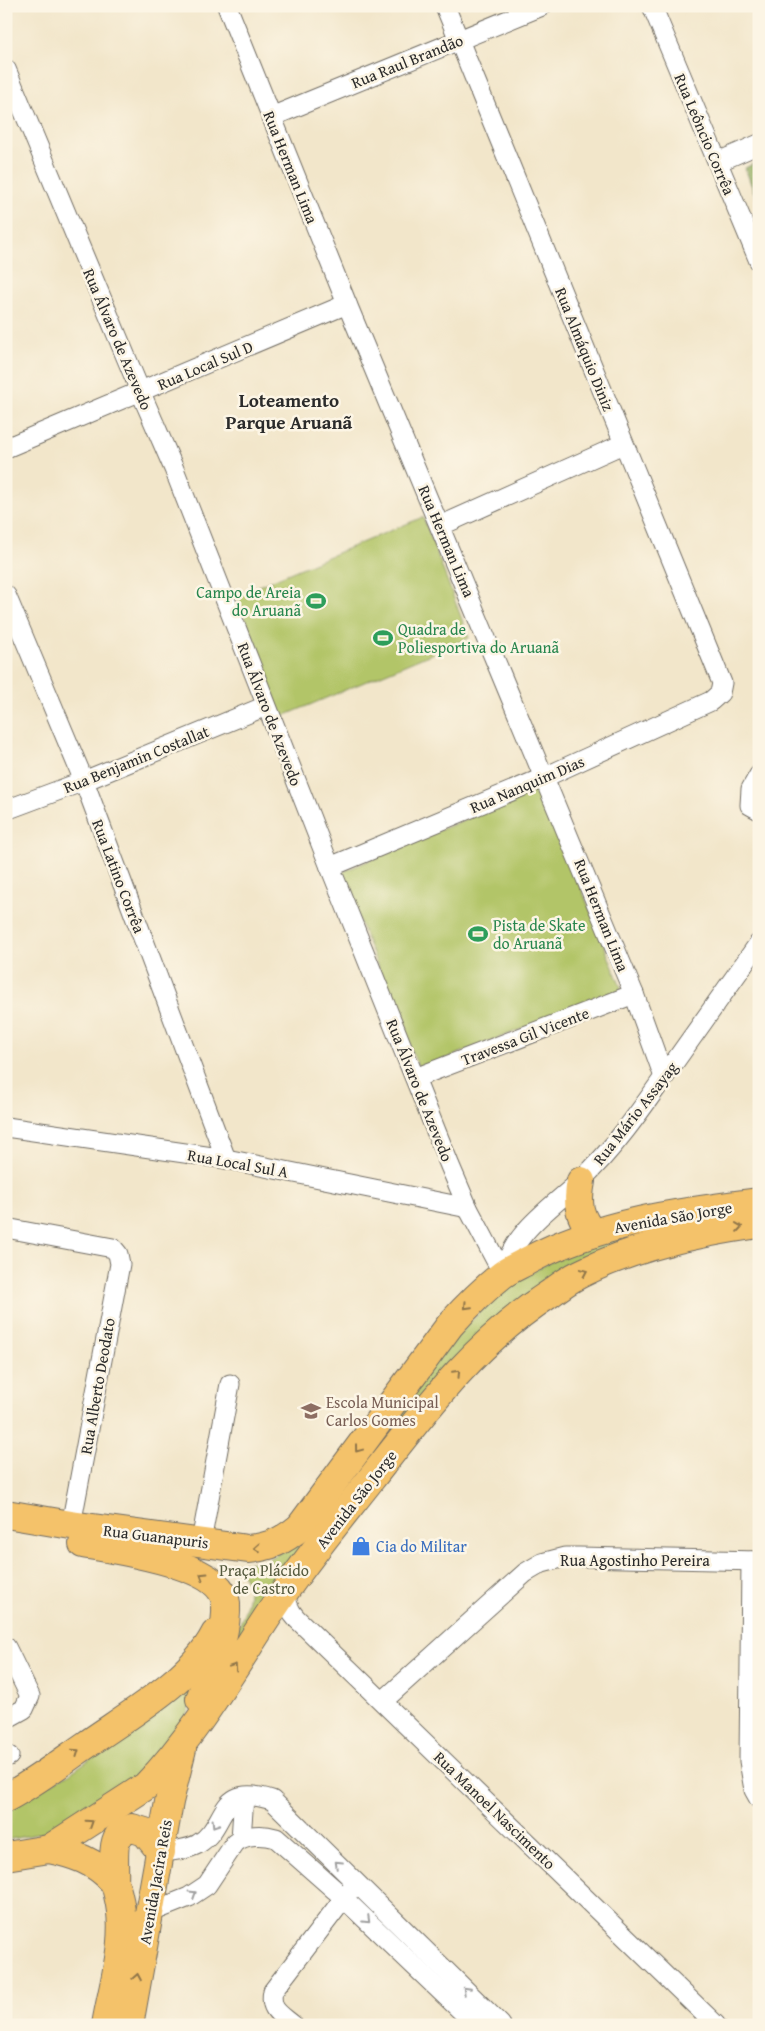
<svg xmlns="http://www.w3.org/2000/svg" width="765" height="2031" font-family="'Gentium Book Plus',serif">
<rect width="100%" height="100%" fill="#fcf5e5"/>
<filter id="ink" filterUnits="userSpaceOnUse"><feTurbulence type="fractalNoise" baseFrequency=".02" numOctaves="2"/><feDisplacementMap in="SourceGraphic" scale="10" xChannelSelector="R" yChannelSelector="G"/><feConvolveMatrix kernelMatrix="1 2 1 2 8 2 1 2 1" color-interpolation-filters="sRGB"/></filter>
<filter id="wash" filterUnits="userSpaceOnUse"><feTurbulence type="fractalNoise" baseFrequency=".0096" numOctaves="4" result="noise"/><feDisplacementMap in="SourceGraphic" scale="20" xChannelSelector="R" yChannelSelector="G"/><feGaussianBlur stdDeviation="1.12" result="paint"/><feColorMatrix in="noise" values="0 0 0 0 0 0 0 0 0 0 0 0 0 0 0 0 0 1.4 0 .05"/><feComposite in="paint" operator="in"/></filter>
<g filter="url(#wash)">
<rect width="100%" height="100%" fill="#f2e6ca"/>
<g fill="#b2c568" stroke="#6e784a">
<polygon points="423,517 469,638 281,717 237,595"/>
<polygon points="541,787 622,990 419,1069 340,873"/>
<path d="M693,1220L529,1294L216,1681C223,1663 249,1609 249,1592C249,1580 239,1571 231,1563L262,1562L296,1544L439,1354L493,1299L539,1268L584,1245Z"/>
<polygon points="212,1649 181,1728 139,1777 58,1830 6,1840 6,1807 69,1774 119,1738"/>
</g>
<polygon fill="#8daa5c" stroke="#5c6a44" points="759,161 759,206 745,168"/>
</g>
<g filter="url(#ink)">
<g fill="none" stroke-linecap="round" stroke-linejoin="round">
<defs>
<g id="minor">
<polyline points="227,6 347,304 634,994 664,1077"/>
<polyline points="652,6 759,261"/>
<polyline points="6,69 141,393 174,469 330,867 450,1166 468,1208 503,1274"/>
<polyline points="271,117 542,6"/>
<polyline points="718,162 759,144"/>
<polyline points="6,448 347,304"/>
<polyline points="440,526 623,444"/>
<polyline points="6,595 84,781 226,1159"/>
<polyline points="759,775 751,789 750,805 759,810"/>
<polyline points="6,810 84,781 266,706"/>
<polyline points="330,867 545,777 711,701 720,693 722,683 445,6"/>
<polyline points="415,1078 634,994"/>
<polyline points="6,1127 226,1159 468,1208"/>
<polyline points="6,1228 113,1248 118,1254 120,1264 71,1525"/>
<path d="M503,1274C512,1233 550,1209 579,1182C615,1148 643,1107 671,1067C700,1026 730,984 759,943"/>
<polyline points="201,1542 230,1384"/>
<polyline points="751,1561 749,1761 754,1790 759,1799"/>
<path d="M286,1589C286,1602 288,1609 296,1618L716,2025"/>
<polyline points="6,1647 30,1696 24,1709 6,1719"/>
<polyline points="383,1701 525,1573 542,1563 565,1557 579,1557 759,1561"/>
<polyline points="6,1757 9,1756"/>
<polyline points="241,1838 244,1797"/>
<path d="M161,1852C173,1851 187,1850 198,1844C230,1825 215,1782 272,1800L501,2025"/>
<path d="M149,1913L189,1897L207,1885L235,1843C245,1834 263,1834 276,1838L335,1890L476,2025"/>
<path d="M293,2025C280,2014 269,2010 273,1991L351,1889"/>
</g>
<g id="primary">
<path d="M581,1181C577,1203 578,1216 593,1233"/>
<path d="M6,1514L71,1525L248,1549C270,1547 283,1541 300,1527L450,1325C466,1307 483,1290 502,1275C510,1269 520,1265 529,1260C600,1222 680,1212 759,1202"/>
<path d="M83,1544C115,1550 222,1563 226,1603C228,1637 211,1669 200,1699"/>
<path d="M6,1798C34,1783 60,1763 86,1745C127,1716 192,1679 215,1634"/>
<path d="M49,1849C74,1854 95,1861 113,1881C116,1885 117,1891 118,1895C129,1937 113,1984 106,2025"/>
<path d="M6,1856L49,1849L146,1786C196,1734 234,1667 274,1607C304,1562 338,1521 371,1479C425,1410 476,1341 551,1293C560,1286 570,1279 580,1274C635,1246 698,1233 759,1224"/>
<path d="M114,1882C115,1872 112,1845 118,1837C121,1832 127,1830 132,1828L145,1832L161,1852"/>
<polyline points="129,2025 169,1802 182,1749"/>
</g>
</defs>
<use href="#minor" stroke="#716c63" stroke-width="21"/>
<use href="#primary" stroke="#716c63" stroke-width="30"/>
<use href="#minor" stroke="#fff" stroke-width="19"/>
<use href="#primary" stroke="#f4c26a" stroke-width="28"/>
</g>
<defs><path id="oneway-chevron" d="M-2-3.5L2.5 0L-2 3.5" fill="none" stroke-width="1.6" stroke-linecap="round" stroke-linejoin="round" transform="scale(1.25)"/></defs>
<g stroke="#90764a">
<use href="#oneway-chevron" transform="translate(739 1227) rotate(-8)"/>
<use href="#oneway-chevron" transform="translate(584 1272) rotate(-24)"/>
<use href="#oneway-chevron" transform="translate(467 1306) rotate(133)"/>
<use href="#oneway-chevron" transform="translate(457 1373) rotate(-47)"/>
<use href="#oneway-chevron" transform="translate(358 1449) rotate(127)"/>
<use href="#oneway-chevron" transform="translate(257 1548) rotate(176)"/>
<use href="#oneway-chevron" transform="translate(203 1576) rotate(-148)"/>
<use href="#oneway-chevron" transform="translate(234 1667) rotate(-56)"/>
<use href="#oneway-chevron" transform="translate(76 1752) rotate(-35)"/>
<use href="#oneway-chevron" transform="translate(90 1823) rotate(-33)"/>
<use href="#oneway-chevron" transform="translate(137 1977) rotate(-80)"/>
</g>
<g stroke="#a0a0a0">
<use href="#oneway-chevron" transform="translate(215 1824) rotate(122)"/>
<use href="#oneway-chevron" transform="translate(338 1864) rotate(-136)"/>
<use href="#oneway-chevron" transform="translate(193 1894) rotate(-32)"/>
<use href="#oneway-chevron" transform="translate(367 1920) rotate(44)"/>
<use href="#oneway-chevron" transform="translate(466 1990) rotate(-135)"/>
</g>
</g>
<defs>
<symbol id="stadium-bare" viewBox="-9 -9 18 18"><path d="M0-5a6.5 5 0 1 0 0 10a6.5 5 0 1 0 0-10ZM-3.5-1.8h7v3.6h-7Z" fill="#2e9e5b" stroke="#fcf5e5" stroke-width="2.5" paint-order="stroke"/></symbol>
<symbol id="school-bare" viewBox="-9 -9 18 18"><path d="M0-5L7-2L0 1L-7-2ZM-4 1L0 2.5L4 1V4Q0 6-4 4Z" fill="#8d6e63" stroke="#fcf5e5" stroke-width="2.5" paint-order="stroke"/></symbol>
<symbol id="shop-bare" viewBox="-9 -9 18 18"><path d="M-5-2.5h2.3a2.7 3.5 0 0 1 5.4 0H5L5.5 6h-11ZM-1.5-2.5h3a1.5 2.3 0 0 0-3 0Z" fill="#3f7fe0" stroke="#fcf5e5" stroke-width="2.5" paint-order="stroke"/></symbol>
</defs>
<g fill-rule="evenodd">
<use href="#stadium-bare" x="302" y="587" width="28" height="28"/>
<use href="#stadium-bare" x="369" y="624" width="28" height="28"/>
<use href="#stadium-bare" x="464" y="920" width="28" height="28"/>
<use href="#school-bare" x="297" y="1397" width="28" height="28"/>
<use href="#shop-bare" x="347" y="1532" width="28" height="28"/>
</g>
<g text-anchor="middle" stroke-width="5" stroke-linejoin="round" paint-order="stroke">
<g font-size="16" fill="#2b2b2b" stroke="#fcf5e5">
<text transform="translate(407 61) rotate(-22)" y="6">Rua Raul Brandão</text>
<text transform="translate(705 134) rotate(67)" y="6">Rua Leôncio Corrêa</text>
<text transform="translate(291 167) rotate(68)" y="6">Rua Herman Lima</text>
<text transform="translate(118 339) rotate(67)" y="6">Rua Álvaro de Azevedo</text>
<text transform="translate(585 349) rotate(68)" y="6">Rua Almáquio Diniz</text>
<text transform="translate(205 365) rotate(-23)" y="6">Rua Local Sul D</text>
<text transform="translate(447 541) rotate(67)" y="6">Rua Herman Lima</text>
<text transform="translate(270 714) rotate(69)" y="6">Rua Álvaro de Azevedo</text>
<text transform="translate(136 759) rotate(-22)" y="6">Rua Benjamin Costallat</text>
<text transform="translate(527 784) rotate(-23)" y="6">Rua Nanquim Dias</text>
<text transform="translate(119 876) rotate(69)" y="6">Rua Latino Corrêa</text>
<text transform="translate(602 915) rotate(68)" y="6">Rua Herman Lima</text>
<text transform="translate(525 1036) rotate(-21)" y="6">Travessa Gil Vicente</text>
<text transform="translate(420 1090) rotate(68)" y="6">Rua Álvaro de Azevedo</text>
<text transform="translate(635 1113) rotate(-52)" y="6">Rua Mário Assayag</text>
<text transform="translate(238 1163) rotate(10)" y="6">Rua Local Sul A</text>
<text transform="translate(673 1217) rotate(-10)" y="6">Avenida São Jorge</text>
<text transform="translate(97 1386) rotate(-80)" y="6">Rua Alberto Deodato</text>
<text transform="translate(356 1499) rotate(-52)" y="6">Avenida São Jorge</text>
<text transform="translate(156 1536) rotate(7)" y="6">Rua Guanapuris</text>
<text x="635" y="1566">Rua Agostinho Pereira</text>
<text transform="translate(495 1810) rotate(44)" y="6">Rua Manoel Nascimento</text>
<text transform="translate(155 1882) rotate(-80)" y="6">Avenida Jacira Reis</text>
</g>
<g font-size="16" fill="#27864d" stroke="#fcf5e5" text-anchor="start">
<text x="301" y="598" text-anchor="end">Campo de Areia<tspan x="301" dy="18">do Aruanã</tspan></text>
<text x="398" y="635">Quadra de<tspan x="398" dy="18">Poliesportiva do Aruanã</tspan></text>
<text x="493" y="931">Pista de Skate<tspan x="493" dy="18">do Aruanã</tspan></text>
</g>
<g font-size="16" fill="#785e54" stroke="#fcf5e5" text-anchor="start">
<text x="326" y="1408">Escola Municipal<tspan x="326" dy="18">Carlos Gomes</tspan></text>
</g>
<g font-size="16" fill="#366cbe" stroke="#fcf5e5" text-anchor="start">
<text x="376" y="1552">Cia do Militar</text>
</g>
<g font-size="16" fill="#54593d" stroke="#fcf5e5">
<text x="264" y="1576">Praça Plácido<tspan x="264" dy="18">de Castro</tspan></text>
</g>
<g font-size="19" font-weight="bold" fill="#2b2b2b" stroke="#fcf5e5">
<text x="289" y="407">Loteamento<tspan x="289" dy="22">Parque Aruanã</tspan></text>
</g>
</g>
<rect width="765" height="2031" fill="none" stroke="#fcf5e5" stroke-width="25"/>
</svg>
